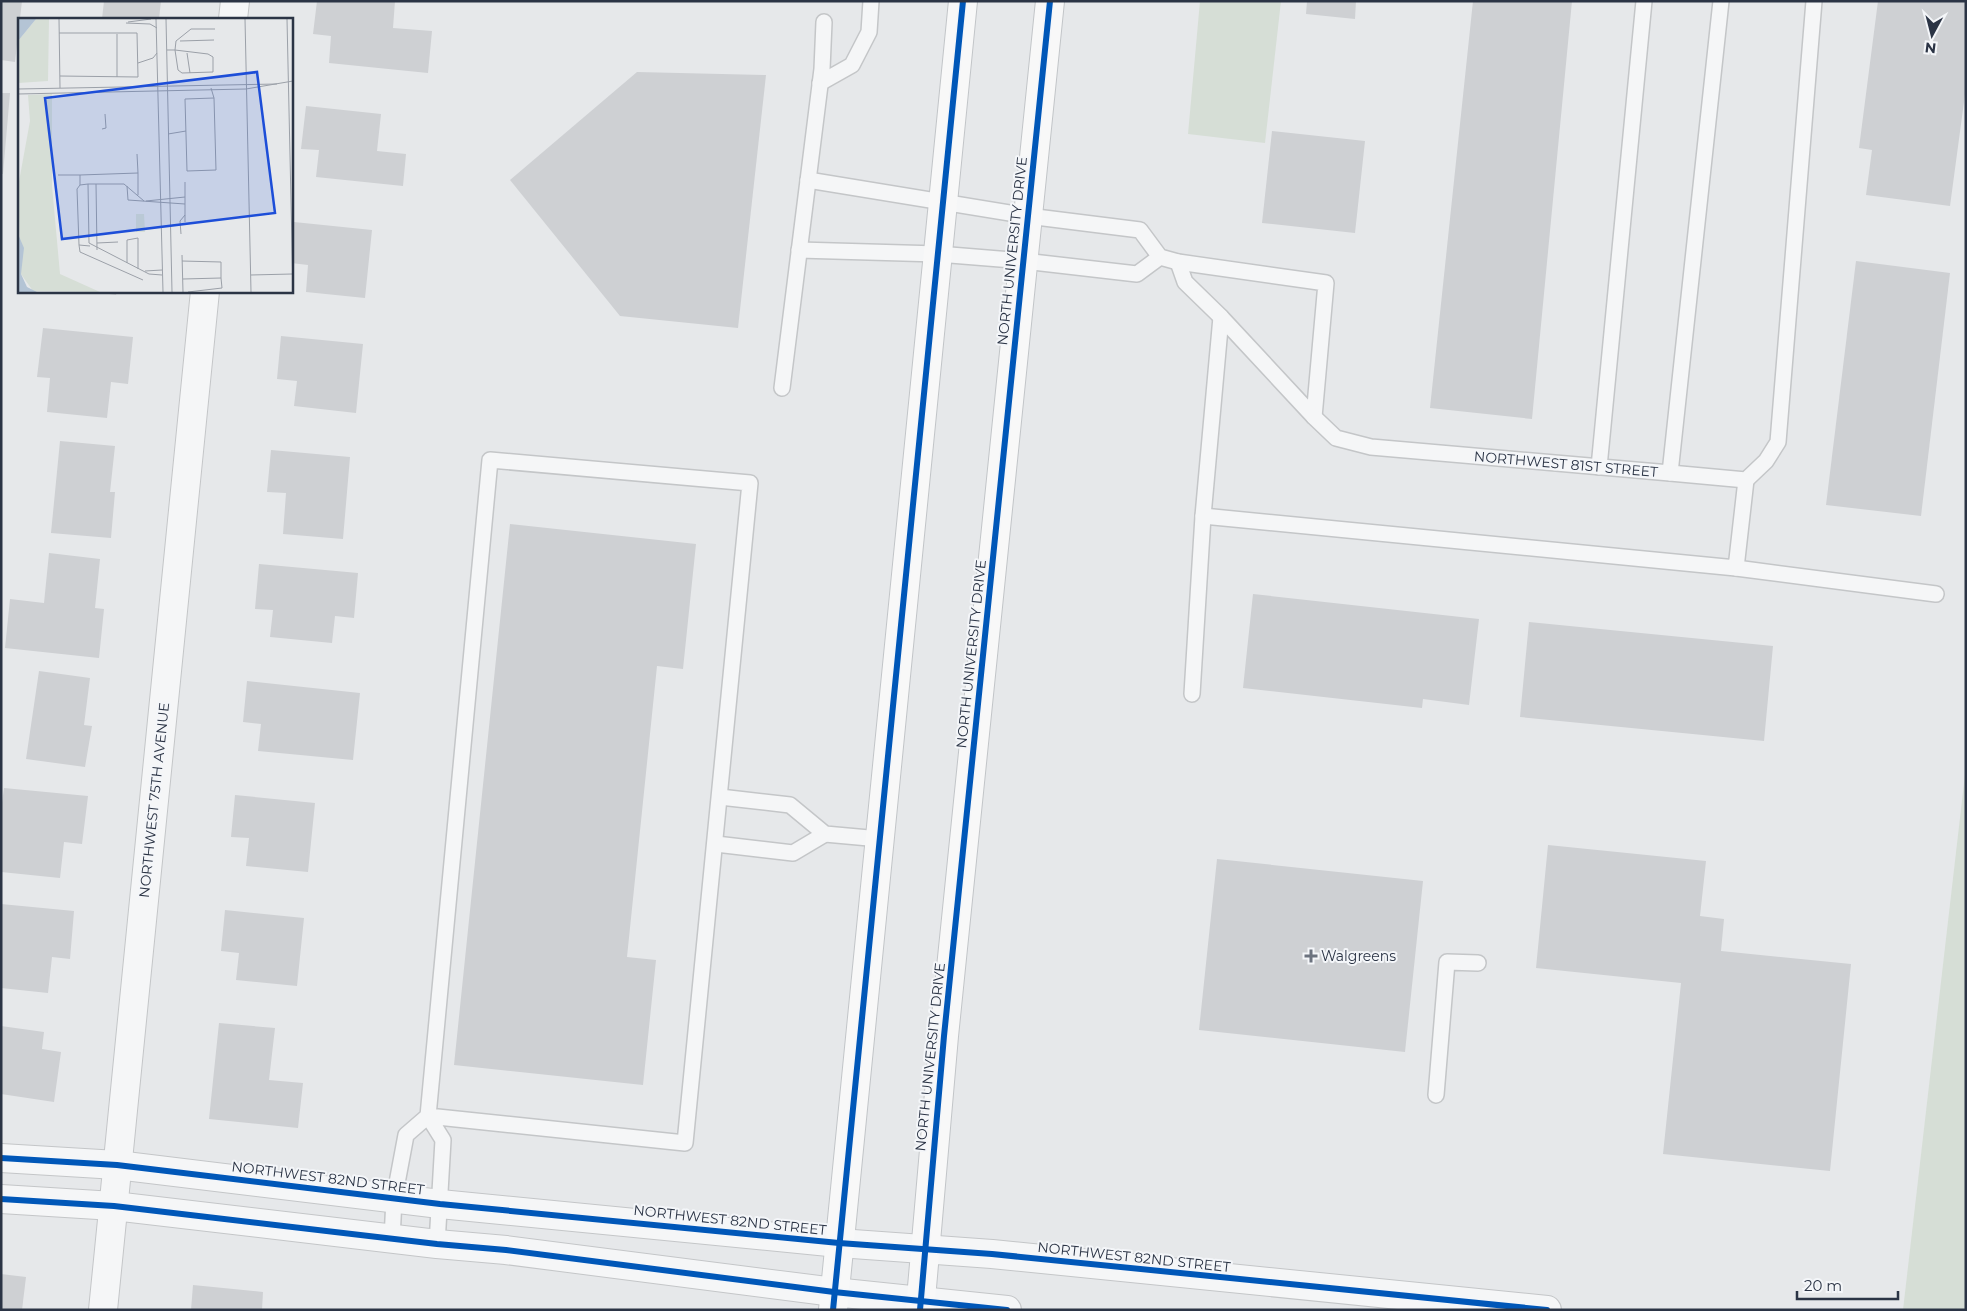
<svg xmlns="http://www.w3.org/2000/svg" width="1967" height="1311" font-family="Montserrat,sans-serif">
<rect width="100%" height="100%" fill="#e6e8ea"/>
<g fill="#d6ded6">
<polygon points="1200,1 1281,1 1265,143 1188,134"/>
<polygon points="1966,766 1966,1310 1903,1310"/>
</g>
<g fill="#ced0d3">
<polygon points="1,1 22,1 15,62 1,60"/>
<polygon points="104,1 161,1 159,19 102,19"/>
<polygon points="317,1 395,1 393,28 432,31 428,73 329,63 331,36 313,34"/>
<polygon points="1307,1 1356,1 1355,19 1306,14"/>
<polygon points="1473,1 1572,1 1532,419 1430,408"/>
<polygon points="1878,1 1966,1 1966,87 1950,206 1866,195 1872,150 1859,148"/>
<polygon points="637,72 766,75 738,328 620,316 510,180"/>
<polygon points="1,93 10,93 3,174 1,174"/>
<polygon points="306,106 381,114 377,151 406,154 403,186 316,177 319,150 301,149"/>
<polygon points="1272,131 1365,141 1355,233 1262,223"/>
<polygon points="294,222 372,230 365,298 306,292 308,265 291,263"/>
<polygon points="1856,261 1950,273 1921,516 1826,505"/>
<polygon points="89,291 117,291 116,295"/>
<polygon points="43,328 133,337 128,384 111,382 107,418 47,412 50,378 37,377"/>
<polygon points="281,336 363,344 356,413 294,406 297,381 277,379"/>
<polygon points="60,441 115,446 110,492 115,492 111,538 51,533"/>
<polygon points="271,450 350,457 343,539 283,534 286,493 267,492"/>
<polygon points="510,524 696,544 683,669 657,666 627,957 656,960 643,1085 454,1065"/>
<polygon points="49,553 100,559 95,608 104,609 99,658 5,648 10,599 44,603"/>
<polygon points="259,564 358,573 354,618 335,616 332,643 270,637 273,610 255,609"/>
<polygon points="1253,594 1479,619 1469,705 1423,699 1422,708 1243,688"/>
<polygon points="1529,622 1773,646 1764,741 1520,717"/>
<polygon points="39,671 90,678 84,725 92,726 85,767 26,759"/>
<polygon points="247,681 360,693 353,760 258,751 261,724 243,722"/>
<polygon points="4,788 88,796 82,844 64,842 60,878 1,872 1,810"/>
<polygon points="235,795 315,803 308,872 246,866 249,838 231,837"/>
<polygon points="1548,845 1706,861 1700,916 1724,919 1721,951 1851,964 1830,1171 1663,1154 1681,983 1536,968"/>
<polygon points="1217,859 1423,881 1405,1052 1199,1030"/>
<polygon points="1,904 74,911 70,959 52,957 48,993 1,988"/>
<polygon points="225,910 304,918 297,986 236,980 239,953 221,951"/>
<polygon points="219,1023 275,1028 269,1080 303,1083 298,1128 209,1119"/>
<polygon points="1,1026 44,1032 42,1049 61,1052 54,1102 1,1094"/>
<polygon points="1,1274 26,1277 22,1310 1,1310"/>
<polygon points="193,1285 263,1292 262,1310 191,1310"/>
</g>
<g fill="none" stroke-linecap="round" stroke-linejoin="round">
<defs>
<g id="service">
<polyline points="820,83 852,65 869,32 871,1"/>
<polyline points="808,180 1028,216 1140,230 1160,257 1178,262 1326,283 1314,417"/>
<polyline points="799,250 938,254 1024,261 1137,274 1160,257"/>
<polyline points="1178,262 1185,282 1221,317 1314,417 1336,438 1371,447 1670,473 1721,1"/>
<polyline points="782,388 822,69 824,22"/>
<polyline points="1599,467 1644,1"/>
<polyline points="1670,473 1746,480 1766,461 1778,442 1814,1"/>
<polyline points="1203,516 1221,317"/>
<polyline points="1736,568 1936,594"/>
<polyline points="1192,694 1203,516 1736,568 1746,480"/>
<polyline points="720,797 790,805 825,834 880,839"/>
<polyline points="716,844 793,853 825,834"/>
<polyline points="1436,1095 1447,962 1478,963"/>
<polyline points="392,1239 394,1199 406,1135 428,1116 685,1143 750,483 490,460 428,1116 443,1140 437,1244"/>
</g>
<g id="minor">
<polyline points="233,19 235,1"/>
<polyline points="103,1310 205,291"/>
</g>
<g id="tertiary">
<polyline points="1,1158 117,1165 440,1204 839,1243 992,1254 1547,1310"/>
<polyline points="1,1199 114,1206 437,1244 506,1250 834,1292 1007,1310"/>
</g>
<g id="primary">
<polyline points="833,1310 963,1"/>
<polyline points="920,1310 944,1036 1050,1"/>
</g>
</defs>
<use href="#service" stroke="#c4c6c8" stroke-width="18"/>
<use href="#minor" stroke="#c4c6c8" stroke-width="30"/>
<use href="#tertiary" stroke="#c4c6c8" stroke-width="30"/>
<use href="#primary" stroke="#c2c5c8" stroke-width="30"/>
<use href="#service" stroke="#f5f6f7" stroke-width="15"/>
<use href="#minor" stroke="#f5f6f7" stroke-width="28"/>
<use href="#tertiary" stroke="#f5f6f7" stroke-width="28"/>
<use href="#primary" stroke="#f8f8f8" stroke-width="28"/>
<defs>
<g id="cycleway">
<polyline points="1,1158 117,1165 440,1204 839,1243 992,1254 1547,1310"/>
<polyline points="1,1199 114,1206 437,1244 506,1250 834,1292 1007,1310"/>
<polyline points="833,1310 963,1"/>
<polyline points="920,1310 944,1036 1050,1"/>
</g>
</defs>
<use href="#cycleway" stroke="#f4f6f9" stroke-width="9"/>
<use href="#cycleway" stroke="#0057b8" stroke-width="6"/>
</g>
<path fill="#6c737f" stroke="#f4f6f9" stroke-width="2" d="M1308.5 948.5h5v5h5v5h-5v5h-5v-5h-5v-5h5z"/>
<g text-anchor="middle" stroke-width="4" stroke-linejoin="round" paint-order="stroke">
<g font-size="14" fill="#2b3445" stroke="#f4f6f9">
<text transform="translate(1012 251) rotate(-84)" y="5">NORTH UNIVERSITY DRIVE</text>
<text transform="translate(1566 464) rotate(5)" y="5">NORTHWEST 81ST STREET</text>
<text transform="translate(971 654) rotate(-84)" y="5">NORTH UNIVERSITY DRIVE</text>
<text transform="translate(154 800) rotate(-84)" y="5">NORTHWEST 75TH AVENUE</text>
<text transform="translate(930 1057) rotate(-84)" y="5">NORTH UNIVERSITY DRIVE</text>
<text transform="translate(328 1178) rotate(7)" y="5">NORTHWEST 82ND STREET</text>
<text transform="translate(730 1220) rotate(6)" y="5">NORTHWEST 82ND STREET</text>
<text transform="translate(1134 1257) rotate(6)" y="5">NORTHWEST 82ND STREET</text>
</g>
<g font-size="14" fill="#2b3445" stroke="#f4f6f9" text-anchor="start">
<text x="1321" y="961">Walgreens</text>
</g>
</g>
<g transform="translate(18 18)">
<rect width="275" height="275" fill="#e6e8ea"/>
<path d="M18,1H31L30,63L0,65V23ZM34,76V168L42,256L82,274L15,273L3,256L0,169L12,103L10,77ZM118,196H126L127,214H118Z" fill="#d6ded6"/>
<path d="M0,1H18L0,23ZM0,216L6,230L3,256L9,269L19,274H0Z" fill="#b4c4d5"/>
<path fill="none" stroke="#9ba0a8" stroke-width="1" d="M41,1L42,70M138,1L145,274M148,1L154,274M227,1L233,274M269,1L275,274M110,4L133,1M108,5L132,6L139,10M41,15H119L120,59L42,58M99,16V59M162,23L196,22M149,32H157L158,23L173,11H197M157,32L190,36L195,39V54L164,55L160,52ZM169,35L172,55M120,45L135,40L139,35M193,70L196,80L198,152L169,153L167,81L196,80M0,71L259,66M0,76L228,71L275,63M84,111L88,110L87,96M150,116L168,113M120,155V177M40,157H62M167,164V204M70,166L62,167L59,171L61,227L72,228M78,166L79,232M62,167V157L120,155L119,136M109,168L110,182L167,186M126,183L106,166H70L71,225L131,256L144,257M128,183L167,179M163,216L162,203L167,197M79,225L100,224M61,227L62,234L125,262M164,237L165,274M164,243L203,244V260L165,261M109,245V222L120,220V251M127,253L144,252M233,257L274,256M170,274L204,270L203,260"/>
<path fill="#1d4ed8" fill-opacity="0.15" stroke="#1d4ed8" stroke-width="2.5" d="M239,54L257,195L44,221L27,80Z"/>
<rect width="275" height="275" fill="none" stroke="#2b3445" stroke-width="2.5"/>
</g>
<rect width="1967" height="1311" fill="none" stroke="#2b3445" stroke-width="5"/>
<g transform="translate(1932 35) rotate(187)" stroke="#f4f6f9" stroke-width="4" paint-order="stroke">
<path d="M0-4L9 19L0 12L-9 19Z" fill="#2b3445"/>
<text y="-8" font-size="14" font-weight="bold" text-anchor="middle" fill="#2b3445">N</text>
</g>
<path d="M1797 1291v8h101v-8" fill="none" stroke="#2b3445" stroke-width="2.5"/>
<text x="1804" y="1291" font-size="15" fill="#2b3445" stroke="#f4f6f9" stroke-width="4" paint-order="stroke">20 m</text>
</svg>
